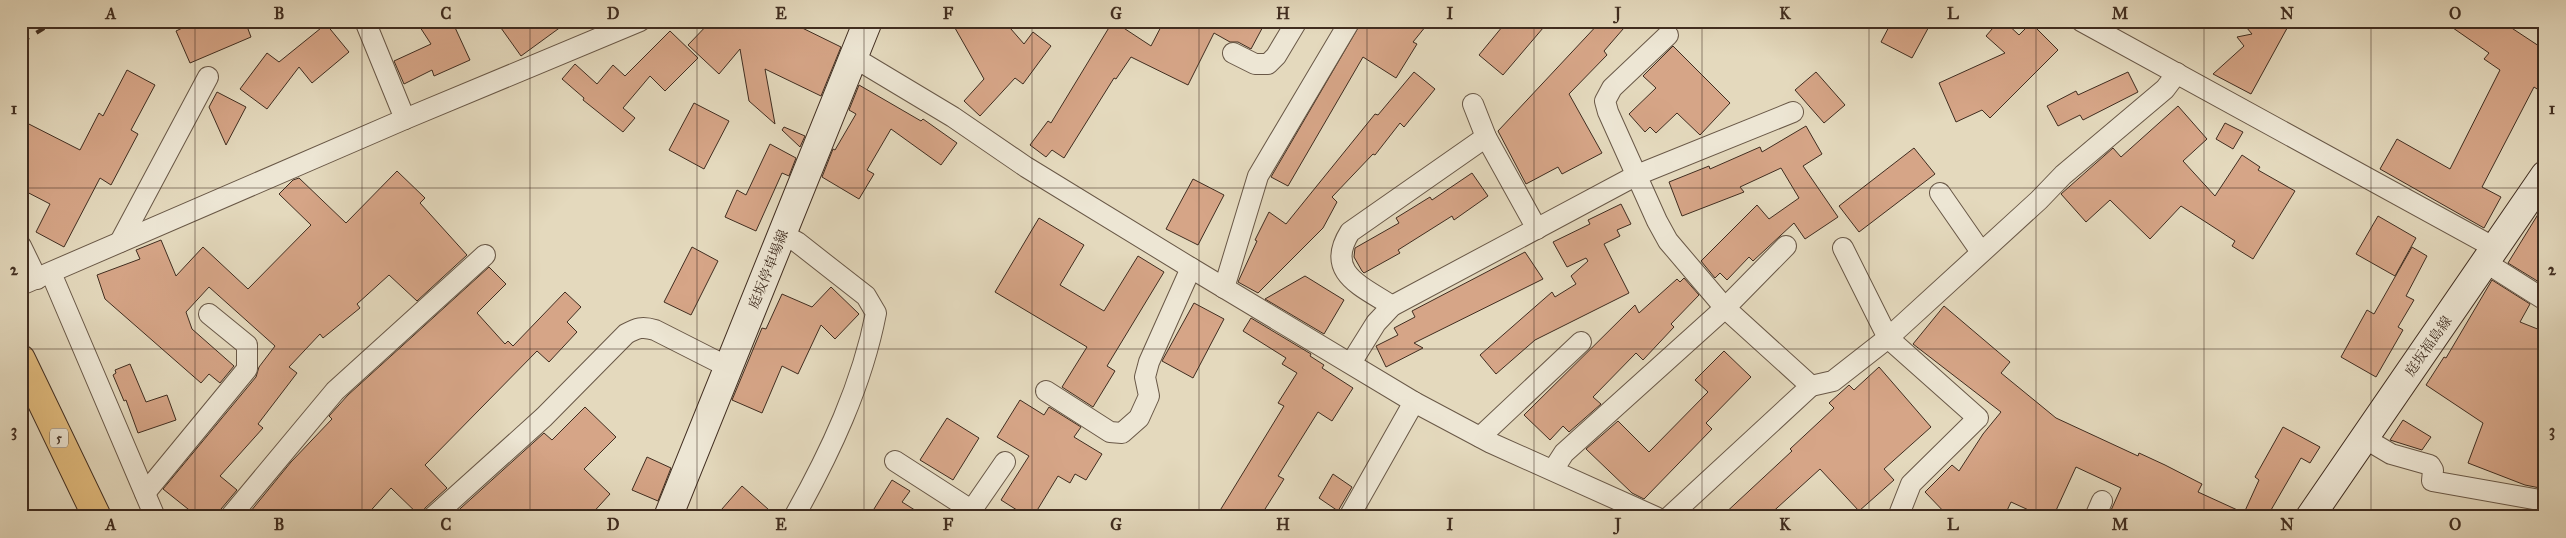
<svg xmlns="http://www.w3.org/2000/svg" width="2566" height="538" font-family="'IM FELL Great Primer','Noto Serif JP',serif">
<rect width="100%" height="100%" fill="#e4d9bd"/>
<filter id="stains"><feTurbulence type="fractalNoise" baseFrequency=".004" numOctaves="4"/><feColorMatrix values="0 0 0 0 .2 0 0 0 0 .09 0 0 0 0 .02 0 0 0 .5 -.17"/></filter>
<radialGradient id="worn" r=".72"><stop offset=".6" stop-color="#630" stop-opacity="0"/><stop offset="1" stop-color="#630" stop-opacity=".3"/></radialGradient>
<g fill="#d6a587" stroke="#402d20">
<polygon points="197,21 245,21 251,37 190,63 176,31"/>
<polygon points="416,21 452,21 470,60 434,76 432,70 404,84 394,61 431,44"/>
<polygon points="496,21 569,21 521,56"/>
<polygon points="711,21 788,21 841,47 821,96 765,69 775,124 749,101 740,49 719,74 688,45"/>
<polygon points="951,21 1004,21 1024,44 1033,32 1051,46 1023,84 1015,78 980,116 964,101 984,79"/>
<polygon points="1113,21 1151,46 1164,21 1266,21 1251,49 1238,42 1230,42 1214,33 1188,85 1131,57 1116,79 1114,78 1064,158 1052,150 1046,157 1030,145 1048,121 1051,123"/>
<polygon points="1362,21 1430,21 1413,42 1417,44 1396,78 1363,57 1288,186 1271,177"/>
<polygon points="1507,21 1549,21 1503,75 1479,55"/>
<polygon points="1601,21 1630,21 1604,51 1607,55 1569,94 1602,153 1562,174 1558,167 1526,184 1498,131"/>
<polygon points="1892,21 1932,21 1912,58 1881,42"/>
<polygon points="1999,21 2004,21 2019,35 2031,23 2058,50 1990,118 1982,110 1956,122 1939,83 2005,53 1986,36"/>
<polygon points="2241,21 2291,21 2251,94 2213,74 2244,46 2237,37 2252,34"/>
<polygon points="2443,21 2501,21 2545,50 2545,94 2534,87 2482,187 2501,197 2484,228 2380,169 2397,139 2450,169 2500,70 2484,59 2489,53"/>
<polygon points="326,24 349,52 312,83 299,67 267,109 240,89 267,53 279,62"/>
<polygon points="670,31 698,58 665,91 650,76 623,108 635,118 623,132 583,100 584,98 562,79 575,64 597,84 613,65 625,76"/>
<polygon points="1673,46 1730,103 1700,135 1677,113 1656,133 1650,127 1645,132 1629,114 1656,88 1643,76"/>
<polygon points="127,70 155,85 131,130 138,134 111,185 100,178 64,247 36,232 50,204 21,189 21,120 80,150 99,113 103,116"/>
<polygon points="1414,72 1435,89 1404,127 1400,123 1375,155 1373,154 1332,197 1337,202 1323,228 1258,293 1238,282 1257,241 1255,240 1269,212 1286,224 1375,114 1378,115"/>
<polygon points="1816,72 1845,105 1824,123 1795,90"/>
<polygon points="2128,72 2138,92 2083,120 2080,115 2058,126 2047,106 2076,91 2078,95"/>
<polygon points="859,85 921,121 923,119 957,143 941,165 891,129 867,170 874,174 859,199 822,177 833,149 835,150 856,114 849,110"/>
<polygon points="217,92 246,107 226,145 209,107"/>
<polygon points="694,103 729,121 704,169 669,150"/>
<polygon points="2178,106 2207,139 2183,161 2215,196 2242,155 2260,167 2258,170 2295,191 2253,259 2232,246 2235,241 2181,206 2150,239 2110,200 2086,222 2061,194 2113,148 2121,157"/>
<polygon points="2225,123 2243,132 2233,149 2216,139"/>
<polygon points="1806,126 1822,154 1803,166 1838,217 1805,239 1794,223 1753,261 1749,257 1727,280 1720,273 1715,278 1701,261 1757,205 1769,219 1799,198 1781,168 1740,187 1744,192 1682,216 1669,182 1709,166 1710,169 1760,147 1762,152"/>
<polygon points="784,127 805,136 800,147 782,130"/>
<polygon points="770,144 796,158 789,176 782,173 756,231 725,217 737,190 746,195"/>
<polygon points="1914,148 1935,174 1859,232 1839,206"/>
<polygon points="397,171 425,198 420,203 467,255 417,301 389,275 357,304 360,308 323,338 320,334 289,367 297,373 258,424 263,428 220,476 237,490 221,509 218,517 198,517 163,489 256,377 259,367 275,346 209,287 186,312 192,329 234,366 220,383 209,374 201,383 105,299 97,275 140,259 136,250 161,240 176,276 203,247 248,289 311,225 279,194 293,180 299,178 346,223"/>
<polygon points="1472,173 1488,196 1454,220 1452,216 1398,250 1400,253 1364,273 1362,271 1354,257 1355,248 1399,223 1396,218 1430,197 1432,200"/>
<polygon points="1193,179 1224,195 1198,245 1166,229"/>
<polygon points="2545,203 2545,273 2539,282 2508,263"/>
<polygon points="1621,204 1631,224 1617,230 1620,236 1604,244 1629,293 1535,340 1496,374 1480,355 1552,292 1555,297 1576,284 1571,276 1588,261 1586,258 1567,267 1553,242 1590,224 1588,220"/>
<polygon points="2378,216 2416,238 2395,276 2356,254"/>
<polygon points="1039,218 1084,245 1060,285 1104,311 1138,256 1164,272 1107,366 1115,371 1093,407 1062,387 1087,347 995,292"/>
<polygon points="692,247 718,261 691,315 664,302"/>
<polygon points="2412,247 2427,256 2406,296 2414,300 2398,327 2403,330 2376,377 2341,357 2367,310 2374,314"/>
<polygon points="1525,252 1543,279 1414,343 1423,348 1386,367 1376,346 1398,335 1394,328 1415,317 1412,311"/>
<polygon points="489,267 506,284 477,313 505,344 508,341 513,346 565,292 581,307 567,322 577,332 549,362 537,351 425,465 447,488 425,508 421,517 391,488 365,517 246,517 291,462 332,419 329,416 348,395"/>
<polygon points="1305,276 1344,300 1324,334 1265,299"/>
<polygon points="1684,278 1699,295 1671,324 1674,327 1643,360 1636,353 1593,397 1601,404 1569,432 1563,426 1550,440 1524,415 1635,305 1639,313 1677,279 1680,282"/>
<polygon points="2492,280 2530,304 2520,322 2545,332 2545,489 2525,485 2468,463 2483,423 2426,385 2444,357 2446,358"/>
<polygon points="831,287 859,314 835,339 821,325 798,374 782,366 762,413 732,400 762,328 766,329 782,294 812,307"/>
<polygon points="1194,303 1224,319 1193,378 1162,361"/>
<polygon points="1944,306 2010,362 2001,373 2056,418 2138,456 2139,453 2165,465 2202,484 2198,492 2244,513 2259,480 2255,477 2283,427 2320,447 2310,463 2301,458 2267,517 2108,517 2121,488 2076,467 2053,517 2044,517 2011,502 2004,517 1949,517 1925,492 1952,465 1959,471 1983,434 2001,412 1913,344"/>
<polygon points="1251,318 1311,354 1310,356 1324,365 1322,368 1353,388 1332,421 1318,412 1278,476 1284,479 1260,517 1216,517 1284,406 1278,403 1297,373 1282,364 1286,358 1243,331"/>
<polygon points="1724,351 1751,377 1706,423 1712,429 1644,499 1632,493 1586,449 1618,421 1649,452 1708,392 1695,380"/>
<polygon points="130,364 146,402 167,395 176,420 138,433 126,400 124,401 113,375 116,373 115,370"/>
<polygon points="1879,367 1931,427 1884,469 1894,480 1859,511 1820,469 1767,517 1721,517 1792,451 1790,449 1834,408 1829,403 1849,385 1854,390"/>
<polygon points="1020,400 1044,415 1049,407 1081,427 1074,437 1102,454 1086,480 1075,474 1070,483 1058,476 1033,517 1028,517 1001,500 1029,456 997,437"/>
<polygon points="585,407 616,437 584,469 610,494 589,517 451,517 544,433 552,440"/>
<polygon points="947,418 979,438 953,480 920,460"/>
<polygon points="2403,420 2431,437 2422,450 2390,440"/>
<polygon points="647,457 671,468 658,501 632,490"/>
<polygon points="1333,474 1352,487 1338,511 1319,498"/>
<polygon points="892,480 910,491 902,502 926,517 869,517"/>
<polygon points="742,486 777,517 715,517"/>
</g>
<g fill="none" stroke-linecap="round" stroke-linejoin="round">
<defs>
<g id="street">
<polyline points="365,21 405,119"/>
<polyline points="2081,21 2495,248"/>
<polyline points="1668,35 1612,88 1605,101 1608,112 1657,221 1668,241 1725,308 1811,386 1669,517"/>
<polyline points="1233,53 1255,64 1268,64 1276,56 1297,21"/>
<polyline points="853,57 953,117 1026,167 1191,268 1414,402 1491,443 1656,517"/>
<polyline points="1473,104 1486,137 1537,229"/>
<polyline points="1940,193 1981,252"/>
<path d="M782,234L797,242L866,296L876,313C862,385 830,453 794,517"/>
<polyline points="120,242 208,77"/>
<polyline points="21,246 37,279"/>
<polyline points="1843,248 1888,338 1978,418 1911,484 1898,517"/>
<polyline points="2485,262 2545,300"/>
<polyline points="51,273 155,517"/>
<polyline points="21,285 405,119 640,21"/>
<polyline points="1224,288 1258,176 1350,21"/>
<path d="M1392,306C1362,286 1324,273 1350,232L1486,137"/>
<polyline points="1351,363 1376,323 1392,306 1637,175 1793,112"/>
<polyline points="1811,386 1833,381 1888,338 2039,200 2063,175 2165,89 2177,73"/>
<polyline points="1046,391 1110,432 1122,433 1139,418 1149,396 1145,377 1149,362 1191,268"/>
<polyline points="1480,437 1581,342"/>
<polyline points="2364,438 2391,454 2430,465 2433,470 2432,481 2545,501"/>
<polyline points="895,461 971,510"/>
<polyline points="1553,470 1564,453 1725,308 1786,246"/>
<polyline points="145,493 247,369 247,345 209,314"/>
<polyline points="230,517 335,391 485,255"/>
<path d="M433,517L544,417L626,334C637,328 642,326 655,330L728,367"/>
<polyline points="967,517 1005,462"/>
<polyline points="1349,517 1414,402"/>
<polyline points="2095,517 2102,501"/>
</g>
<g id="secondary">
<polyline points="668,517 868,21"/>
<polyline points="2310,517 2545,175"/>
</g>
<polyline id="primary" points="21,359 97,517"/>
</defs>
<use href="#street" stroke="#695847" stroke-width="22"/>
<use href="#secondary" stroke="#402d20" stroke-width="30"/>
<use href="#primary" stroke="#402d20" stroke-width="30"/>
<use href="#street" stroke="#ede6d4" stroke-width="20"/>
<use href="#secondary" stroke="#ede6d4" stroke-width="28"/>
<use href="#primary" stroke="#e2bc7e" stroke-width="28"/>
<polyline stroke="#402d20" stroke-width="4" stroke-dasharray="9 9" stroke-linecap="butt" points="21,42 56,21"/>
</g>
<path fill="none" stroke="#402d20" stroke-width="1" stroke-opacity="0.55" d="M195,21V517M362,21V517M530,21V517M697,21V517M864,21V517M1032,21V517M1199,21V517M1367,21V517M1534,21V517M1702,21V517M1869,21V517M2036,21V517M2204,21V517M2371,21V517M21,188H2545M21,349H2545"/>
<g text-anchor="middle" stroke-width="4" stroke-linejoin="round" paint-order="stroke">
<rect fill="#ede6d4" stroke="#746456" stroke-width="1" x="50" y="428.5" width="18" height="19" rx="4"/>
<g font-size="12" font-weight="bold" fill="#402d20">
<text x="59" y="442">5</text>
</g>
<g font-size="14" fill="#402d20" stroke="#ede6d4">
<text transform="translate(768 269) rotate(-68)" y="5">庭坂停車場線</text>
<text transform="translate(2428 346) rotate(-55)" y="5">庭坂福島線</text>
</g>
</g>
<rect width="2566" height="538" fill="none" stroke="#e4d9bd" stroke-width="55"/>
<rect x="28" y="28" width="2510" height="482" fill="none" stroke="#402d20" stroke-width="2"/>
<g font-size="16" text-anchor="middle" font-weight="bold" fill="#402d20">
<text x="111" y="19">A</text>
<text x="279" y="19">B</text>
<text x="446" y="19">C</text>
<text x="613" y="19">D</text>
<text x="781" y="19">E</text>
<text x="948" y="19">F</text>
<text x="1116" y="19">G</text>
<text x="1283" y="19">H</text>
<text x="1450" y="19">I</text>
<text x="1618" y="19">J</text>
<text x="1785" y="19">K</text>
<text x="1953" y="19">L</text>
<text x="2120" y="19">M</text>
<text x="2287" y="19">N</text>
<text x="2455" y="19">O</text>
<text x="14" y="114">1</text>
<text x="2552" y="114">1</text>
<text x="14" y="275">2</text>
<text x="2552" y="275">2</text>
<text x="14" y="436">3</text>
<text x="2552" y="436">3</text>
<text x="111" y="530">A</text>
<text x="279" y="530">B</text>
<text x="446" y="530">C</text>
<text x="613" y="530">D</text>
<text x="781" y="530">E</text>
<text x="948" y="530">F</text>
<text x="1116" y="530">G</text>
<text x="1283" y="530">H</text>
<text x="1450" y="530">I</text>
<text x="1618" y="530">J</text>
<text x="1785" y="530">K</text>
<text x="1953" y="530">L</text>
<text x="2120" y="530">M</text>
<text x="2287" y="530">N</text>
<text x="2455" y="530">O</text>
</g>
<rect width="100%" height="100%" filter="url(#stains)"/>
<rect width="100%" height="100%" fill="url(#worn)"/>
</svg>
